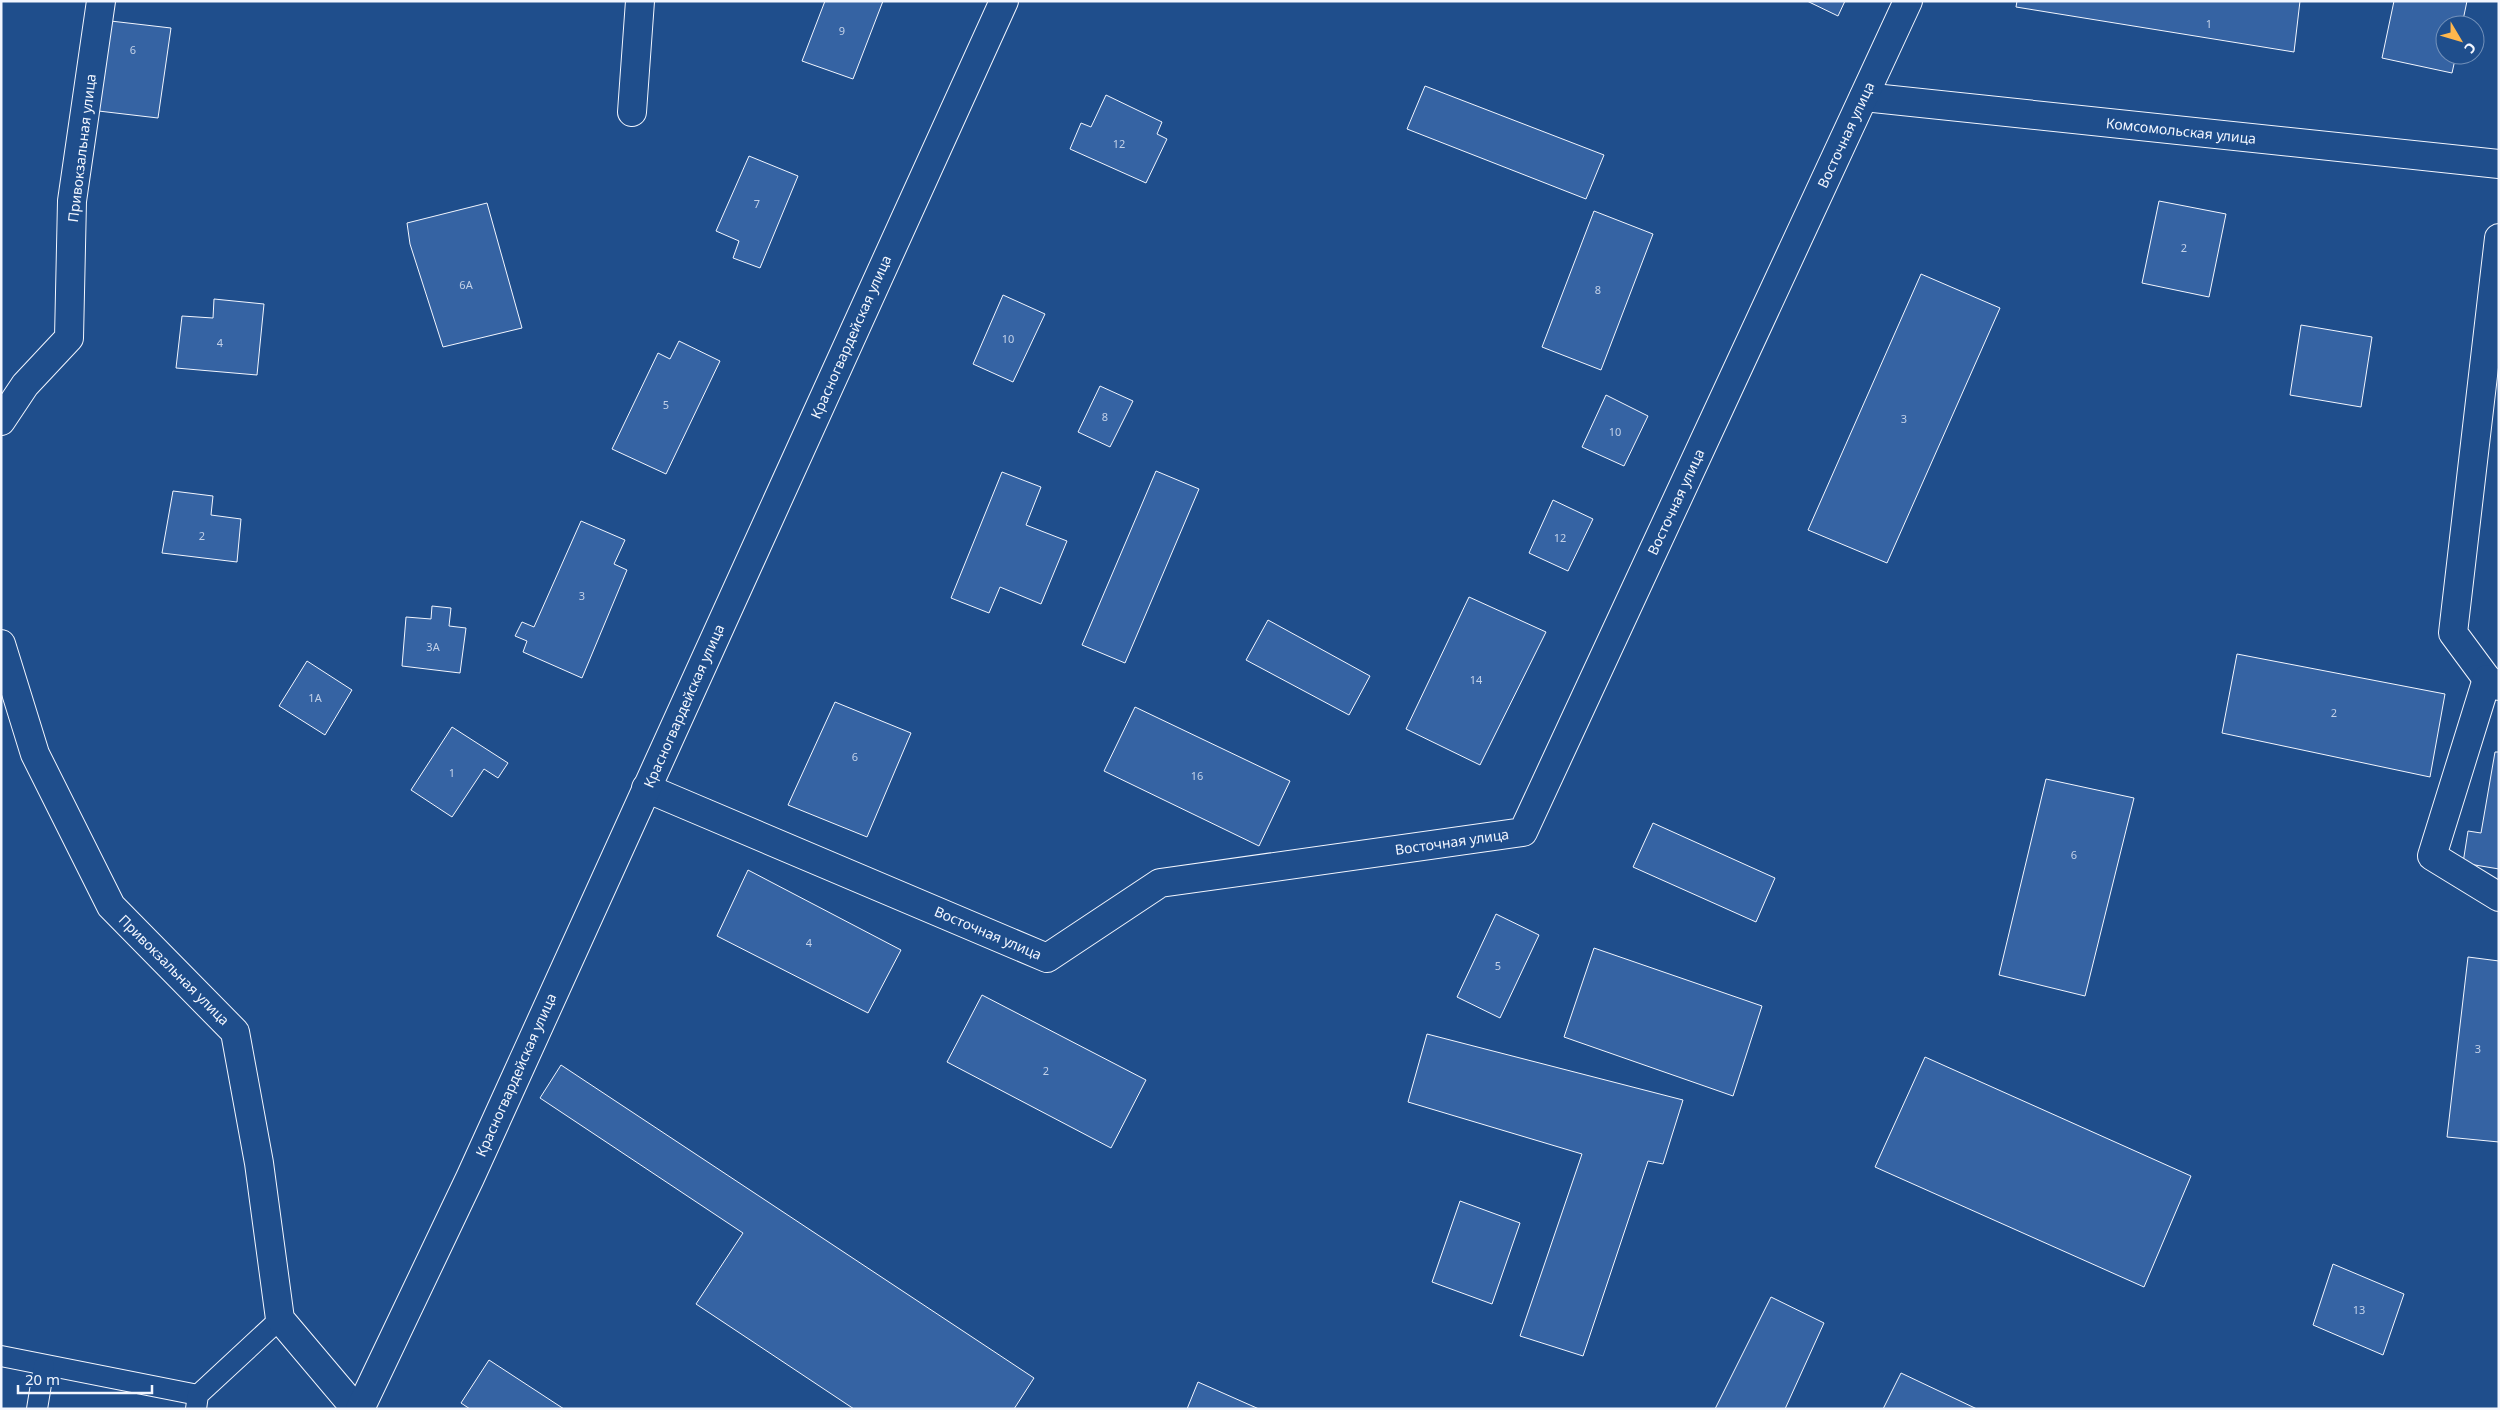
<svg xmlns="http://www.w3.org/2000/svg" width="2500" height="1410" font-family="'Noto Sans',sans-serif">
<rect width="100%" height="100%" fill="#1f4e8c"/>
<g fill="#3563a3" stroke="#f2f6ff">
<polygon points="825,1 883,1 853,79 802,61"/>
<polygon points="1807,1 1845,1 1838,16"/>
<polygon points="2017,1 2300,1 2294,52 2016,7"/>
<polygon points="2394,1 2467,1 2462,25 2445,25 2445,55 2456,55 2452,73 2382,58"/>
<polygon points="102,20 171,28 158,118 90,110"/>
<polygon points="1425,86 1604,155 1586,199 1407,129"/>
<polygon points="1106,95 1162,122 1157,134 1167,139 1146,183 1070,149 1081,123 1091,127"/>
<polygon points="749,156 798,176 760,268 733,258 739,241 716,231"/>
<polygon points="2159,201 2226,214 2209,297 2142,283"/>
<polygon points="487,203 522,328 443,347 410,244 407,223"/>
<polygon points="1594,211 1653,234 1601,370 1542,347"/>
<polygon points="1921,274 2000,308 1887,563 1808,530"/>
<polygon points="1003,295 1045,314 1013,382 973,364"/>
<polygon points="214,299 264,304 257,375 176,368 182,316 213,318"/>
<polygon points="2301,325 2372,337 2361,407 2290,395"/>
<polygon points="679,341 720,361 666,474 612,449 658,353 670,359"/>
<polygon points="1100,386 1133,401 1110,447 1078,432"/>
<polygon points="1606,395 1648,416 1624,466 1582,447"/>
<polygon points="1156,471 1199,489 1125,663 1082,645"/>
<polygon points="1002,472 1041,487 1026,525 1067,541 1041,604 1000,587 989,613 951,598"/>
<polygon points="173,491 213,496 211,515 241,519 237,562 162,553"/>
<polygon points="1553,500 1593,519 1568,571 1529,553"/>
<polygon points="581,521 625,540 614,564 627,570 582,678 523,652 527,641 515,636 522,622 534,627"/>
<polygon points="1469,597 1546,632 1480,765 1406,729"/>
<polygon points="432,606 451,608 449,626 466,628 460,673 402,666 406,617 431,619"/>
<polygon points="1268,620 1370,676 1349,715 1246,660"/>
<polygon points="2237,654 2445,694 2430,777 2222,733"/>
<polygon points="307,661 352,690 325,735 279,706"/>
<polygon points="835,702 911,733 867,837 788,805"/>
<polygon points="1135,707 1290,781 1259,846 1104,771"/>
<polygon points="452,727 508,763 498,778 484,769 452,817 411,790"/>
<polygon points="2495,752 2499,752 2499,869 2463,863 2468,831 2481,833"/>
<polygon points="2046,779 2134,798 2085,996 1999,975"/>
<polygon points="1653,823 1775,878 1756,922 1633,867"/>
<polygon points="748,870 901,950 868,1013 717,936"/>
<polygon points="1496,914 1539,935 1500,1018 1457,997"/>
<polygon points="1594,948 1762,1006 1733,1096 1564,1037"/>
<polygon points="2468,957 2499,961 2499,1142 2447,1137"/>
<polygon points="982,995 1146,1080 1111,1148 947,1062"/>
<polygon points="1427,1034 1683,1100 1663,1164 1648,1161 1583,1356 1520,1336 1582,1154 1408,1102"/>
<polygon points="1925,1057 2191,1176 2144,1287 1875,1167"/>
<polygon points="561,1065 1034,1378 1014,1409 854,1409 696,1304 743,1233 540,1098"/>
<polygon points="1460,1201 1520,1223 1492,1304 1432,1282"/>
<polygon points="2333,1264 2404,1294 2383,1355 2313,1325"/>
<polygon points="1771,1297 1824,1323 1785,1409 1715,1409"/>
<polygon points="489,1360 564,1409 470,1409 461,1403"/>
<polygon points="1901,1373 1977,1409 1883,1409"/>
<polygon points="1198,1382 1259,1409 1187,1409"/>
</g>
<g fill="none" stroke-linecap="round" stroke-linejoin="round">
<defs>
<g id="service">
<polyline points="1,1356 198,1395"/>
<polyline points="37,1409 44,1366"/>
<polyline points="196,1409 198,1395 280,1319"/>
</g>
<g id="minor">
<polyline points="1864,97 2499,164"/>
<polyline points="632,112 640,1"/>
<polyline points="2499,238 2453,633 2487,679 2499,686"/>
<polyline points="1,421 25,385 69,338 72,201 101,1"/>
<polyline points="1,644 35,754 111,906 235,1032 259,1163 280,1319 356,1409"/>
<polyline points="2487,679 2432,856 2499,897"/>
<polyline points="646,788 1047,958 1160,883 1523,832 1908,1"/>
</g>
<polyline id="tertiary" points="360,1409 470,1178 1004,1"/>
</defs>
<use href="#service" stroke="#f2f6ff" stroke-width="22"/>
<use href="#minor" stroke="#f2f6ff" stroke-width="30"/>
<use href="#tertiary" stroke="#f2f6ff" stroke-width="30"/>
<use href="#service" stroke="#1f4e8c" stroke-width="20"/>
<use href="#minor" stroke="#1f4e8c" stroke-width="28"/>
<use href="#tertiary" stroke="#1f4e8c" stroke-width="28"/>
</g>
<g text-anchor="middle" stroke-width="4" stroke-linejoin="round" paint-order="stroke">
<g font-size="11" fill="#c3d1e8">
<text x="2209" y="28">1</text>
<text x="842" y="35">9</text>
<text x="133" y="54">6</text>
<text x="1119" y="148">12</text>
<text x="757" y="208">7</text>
<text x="2184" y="252">2</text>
<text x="466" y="289">6А</text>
<text x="1598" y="294">8</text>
<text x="1008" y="343">10</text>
<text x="220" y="347">4</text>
<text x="666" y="409">5</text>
<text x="1105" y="421">8</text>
<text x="1904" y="423">3</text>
<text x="1615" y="436">10</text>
<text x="202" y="540">2</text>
<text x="1560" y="542">12</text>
<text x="582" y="600">3</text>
<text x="433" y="651">3А</text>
<text x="1476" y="684">14</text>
<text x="315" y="702">1А</text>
<text x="2334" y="717">2</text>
<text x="855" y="761">6</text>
<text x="452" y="777">1</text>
<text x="1197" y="780">16</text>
<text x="2074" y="859">6</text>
<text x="809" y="947">4</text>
<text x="1498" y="970">5</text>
<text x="2478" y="1053">3</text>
<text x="1046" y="1075">2</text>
<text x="2359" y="1314">13</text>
</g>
<g font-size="14" fill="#f2f6ff" stroke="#1f4e8c">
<text transform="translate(2181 131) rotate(6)" y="5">Комсомольская улица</text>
<text transform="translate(1846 135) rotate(-65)" y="5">Восточная улица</text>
<text transform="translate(82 148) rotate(-83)" y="5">Привокзальная улица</text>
<text transform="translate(851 337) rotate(-66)" y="5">Красногвардейская улица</text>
<text transform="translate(1676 502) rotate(-65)" y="5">Восточная улица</text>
<text transform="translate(684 706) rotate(-66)" y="5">Красногвардейская улица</text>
<text transform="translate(1452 842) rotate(-8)" y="5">Восточная улица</text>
<text transform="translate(988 933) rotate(23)" y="5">Восточная улица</text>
<text transform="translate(174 970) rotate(45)" y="5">Привокзальная улица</text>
<text transform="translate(516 1075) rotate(-66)" y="5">Красногвардейская улица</text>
</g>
</g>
<rect width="2500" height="1410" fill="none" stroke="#f2f6ff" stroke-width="5"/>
<g transform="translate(2460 40) rotate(128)"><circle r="24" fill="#1f4e8c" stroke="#7391ba"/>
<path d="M0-4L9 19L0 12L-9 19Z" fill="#ffb74d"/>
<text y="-8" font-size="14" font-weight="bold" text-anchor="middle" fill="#f2f6ff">С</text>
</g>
<path d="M18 1385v8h134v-8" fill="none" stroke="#f2f6ff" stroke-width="2.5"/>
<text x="25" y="1385" font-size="15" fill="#f2f6ff" stroke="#1f4e8c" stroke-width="4" paint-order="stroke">20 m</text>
</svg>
